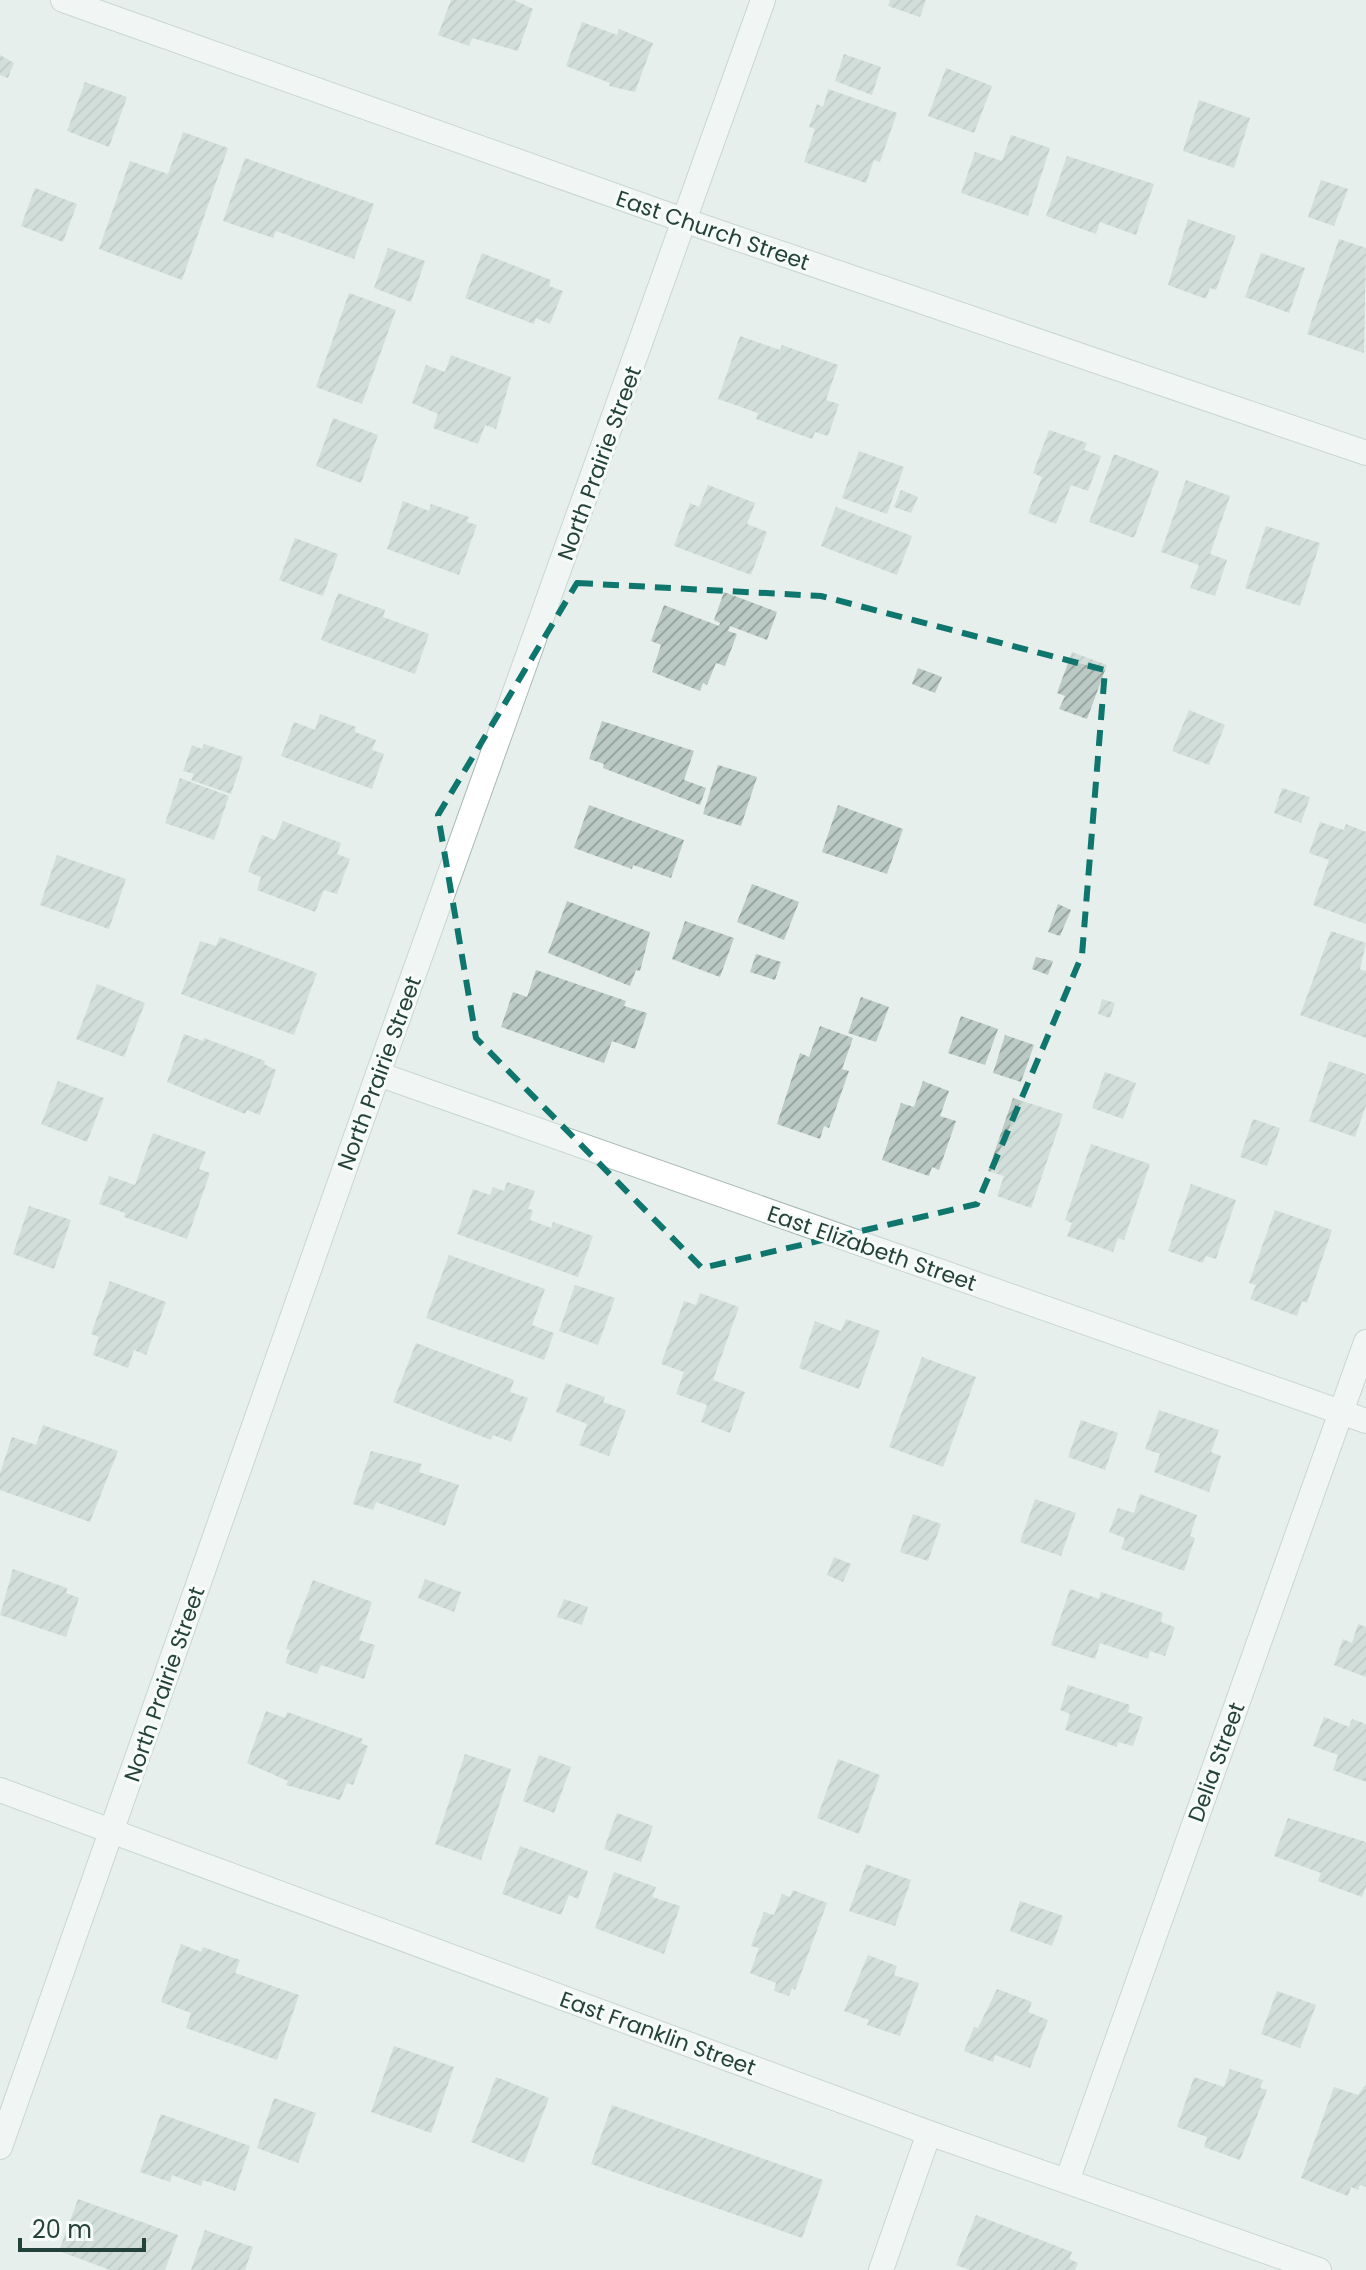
<svg xmlns="http://www.w3.org/2000/svg" width="1366" height="2270" font-family="Poppins,sans-serif">
<defs>
<pattern id="building-hatch" width="6" height="6" patternUnits="userSpaceOnUse" patternTransform="scale(2)"><rect width="6" height="6" fill="#bbcac4"/><path d="M-1 1l2-2M0 6l6-6M5 7l2-2" fill="none" stroke="#98a6a0"/></pattern>
</defs>
<rect width="100%" height="100%" fill="#e6efeb"/>
<g fill="url(#building-hatch)">
<polygon points="451,0 514,0 533,9 518,51 472,38 469,46 438,35"/>
<polygon points="890,0 926,0 920,17 888,6"/>
<polygon points="582,22 617,35 619,29 653,43 635,92 609,86 610,83 566,66"/>
<polygon points="844,54 881,67 872,95 835,81"/>
<polygon points="0,55 14,63 8,78 0,75"/>
<polygon points="946,68 992,86 974,133 928,116"/>
<polygon points="85,82 127,97 109,147 67,131"/>
<polygon points="828,89 897,113 880,162 874,160 866,183 804,162 815,129 809,127 817,104 823,107"/>
<polygon points="1199,100 1250,118 1234,168 1183,151"/>
<polygon points="183,132 228,148 182,280 99,249 130,161 168,174"/>
<polygon points="1011,135 1050,148 1028,216 961,193 975,152 1002,161"/>
<polygon points="1067,156 1154,184 1136,235 1100,222 1096,234 1046,216"/>
<polygon points="245,158 374,204 354,259 276,231 273,238 223,221"/>
<polygon points="1321,180 1348,189 1334,226 1308,217"/>
<polygon points="35,188 77,204 63,242 21,226"/>
<polygon points="1188,219 1236,236 1216,290 1210,288 1206,299 1168,285"/>
<polygon points="1339,239 1366,248 1364,353 1307,334"/>
<polygon points="388,248 425,261 411,302 374,288"/>
<polygon points="482,253 551,280 549,286 563,291 550,324 536,318 534,324 465,298"/>
<polygon points="1261,253 1305,268 1289,313 1245,297"/>
<polygon points="349,293 396,310 362,404 316,387"/>
<polygon points="740,336 780,350 782,345 838,365 826,400 839,404 828,436 815,432 812,439 756,419 758,413 718,399"/>
<polygon points="451,355 511,377 496,429 485,425 478,444 433,428 438,414 412,403 426,365 445,372"/>
<polygon points="333,418 378,435 361,483 316,466"/>
<polygon points="1049,430 1087,443 1084,450 1101,456 1088,491 1071,485 1056,524 1028,513 1042,477 1033,473"/>
<polygon points="859,451 904,467 887,514 842,498"/>
<polygon points="1114,454 1159,471 1134,538 1089,522"/>
<polygon points="1186,480 1230,496 1210,554 1227,560 1215,596 1190,588 1199,565 1161,552"/>
<polygon points="708,485 755,503 747,524 767,532 751,575 674,546 690,503 699,507"/>
<polygon points="901,490 918,497 911,513 894,507"/>
<polygon points="403,501 429,511 431,504 469,517 467,522 477,525 459,575 387,549"/>
<polygon points="836,507 912,536 897,575 821,546"/>
<polygon points="1266,526 1320,543 1300,606 1245,588"/>
<polygon points="295,538 338,554 323,596 279,580"/>
<polygon points="724,592 777,612 767,640 730,626 728,631 737,634 725,666 716,663 707,685 703,683 700,691 652,672 661,645 651,641 664,605 719,626 720,623 714,620"/>
<polygon points="338,593 385,610 383,617 429,634 415,674 321,640"/>
<polygon points="1072,652 1107,665 1087,719 1059,709 1065,696 1057,693"/>
<polygon points="918,668 942,677 935,693 912,684"/>
<polygon points="1189,710 1225,725 1209,765 1172,751"/>
<polygon points="320,714 356,727 355,732 376,740 372,750 384,754 372,789 281,756 294,722 315,730"/>
<polygon points="602,721 694,751 684,780 706,788 700,805 603,768 604,764 589,759"/>
<polygon points="204,744 243,757 231,794 191,780 194,774 183,771 192,745 202,749"/>
<polygon points="718,765 757,777 741,826 703,814"/>
<polygon points="180,778 229,796 214,840 165,823"/>
<polygon points="1282,788 1310,797 1301,823 1274,813"/>
<polygon points="589,805 684,840 671,878 633,865 632,869 574,848"/>
<polygon points="838,805 903,829 887,874 822,852"/>
<polygon points="283,821 341,843 337,854 350,859 337,894 324,890 315,912 257,890 261,877 248,872 262,835 275,840"/>
<polygon points="1320,822 1344,830 1346,824 1366,832 1366,924 1313,905 1329,860 1309,853"/>
<polygon points="57,855 126,879 109,929 40,905"/>
<polygon points="752,884 799,902 784,940 737,922"/>
<polygon points="567,901 650,932 640,971 636,970 630,986 548,953"/>
<polygon points="1058,904 1071,910 1060,936 1048,932"/>
<polygon points="685,921 734,938 720,977 672,959"/>
<polygon points="1331,931 1366,943 1360,969 1366,971 1366,1038 1300,1015"/>
<polygon points="220,937 317,973 294,1035 181,994 200,941 216,946"/>
<polygon points="756,954 781,962 775,980 750,972"/>
<polygon points="1036,957 1053,961 1048,975 1032,969"/>
<polygon points="536,970 626,1001 624,1006 647,1013 635,1049 612,1041 604,1063 501,1027 513,992 527,997"/>
<polygon points="97,984 145,1003 124,1057 76,1039"/>
<polygon points="861,997 889,1007 876,1042 848,1033"/>
<polygon points="1102,999 1115,1003 1110,1018 1098,1014"/>
<polygon points="961,1016 998,1029 985,1065 948,1053"/>
<polygon points="820,1026 853,1038 842,1069 849,1071 829,1128 824,1126 820,1139 777,1124 800,1053 809,1057"/>
<polygon points="184,1034 203,1041 204,1038 265,1061 264,1064 276,1070 260,1115 247,1110 245,1114 167,1082"/>
<polygon points="1005,1035 1034,1045 1021,1082 993,1073"/>
<polygon points="1329,1061 1366,1074 1366,1105 1355,1137 1309,1121"/>
<polygon points="1105,1072 1136,1083 1123,1119 1092,1108"/>
<polygon points="58,1081 104,1098 87,1142 41,1124"/>
<polygon points="923,1081 949,1091 940,1116 956,1121 939,1170 932,1167 929,1176 882,1160 901,1103 914,1107"/>
<polygon points="1013,1098 1063,1114 1031,1208 997,1196 1004,1176 988,1171"/>
<polygon points="1253,1119 1280,1128 1267,1166 1240,1157"/>
<polygon points="153,1133 206,1152 199,1169 210,1173 187,1239 124,1217 125,1213 99,1204 109,1176 135,1185"/>
<polygon points="1091,1144 1150,1164 1124,1240 1118,1238 1113,1252 1067,1236 1072,1223 1065,1220"/>
<polygon points="507,1182 535,1191 528,1209 533,1210 530,1220 551,1228 553,1222 593,1236 578,1277 457,1234 473,1189 490,1195 493,1187 504,1191"/>
<polygon points="1191,1184 1236,1200 1216,1259 1206,1256 1203,1263 1168,1251"/>
<polygon points="29,1206 71,1220 54,1269 13,1254"/>
<polygon points="1275,1210 1332,1230 1307,1303 1302,1301 1297,1316 1250,1299 1256,1285 1249,1283"/>
<polygon points="449,1255 545,1289 532,1325 554,1333 544,1360 426,1318"/>
<polygon points="110,1281 166,1302 146,1355 134,1350 128,1368 93,1355 99,1337 91,1334"/>
<polygon points="575,1285 615,1298 598,1345 559,1331"/>
<polygon points="700,1293 739,1307 713,1380 745,1392 730,1433 701,1422 707,1405 676,1394 684,1372 661,1364 684,1301 696,1305"/>
<polygon points="846,1319 880,1331 859,1389 799,1368 815,1321 841,1331"/>
<polygon points="416,1343 514,1380 510,1392 528,1398 511,1442 493,1435 491,1440 393,1402"/>
<polygon points="922,1357 976,1377 943,1467 889,1447"/>
<polygon points="566,1383 605,1397 603,1402 626,1410 609,1456 579,1445 587,1424 556,1412"/>
<polygon points="1159,1410 1219,1430 1211,1452 1221,1456 1209,1492 1154,1472 1160,1454 1145,1449"/>
<polygon points="1081,1420 1118,1433 1105,1470 1068,1457"/>
<polygon points="43,1425 118,1451 90,1522 0,1490 0,1473 12,1437 36,1445"/>
<polygon points="371,1451 422,1464 419,1472 459,1485 445,1526 376,1502 373,1510 353,1504"/>
<polygon points="1140,1494 1197,1515 1190,1536 1195,1538 1184,1571 1121,1549 1125,1538 1109,1532 1118,1508 1134,1513"/>
<polygon points="1035,1499 1076,1513 1061,1556 1020,1542"/>
<polygon points="913,1514 941,1524 928,1561 900,1552"/>
<polygon points="834,1557 851,1564 843,1582 827,1575"/>
<polygon points="13,1569 67,1588 66,1593 79,1598 66,1637 0,1615"/>
<polygon points="425,1579 461,1592 454,1612 418,1598"/>
<polygon points="313,1580 372,1602 359,1640 375,1645 364,1679 321,1665 317,1674 285,1663 290,1650 286,1649"/>
<polygon points="1070,1589 1099,1599 1101,1592 1163,1613 1161,1622 1175,1627 1165,1656 1150,1651 1148,1659 1100,1643 1095,1659 1051,1645"/>
<polygon points="564,1599 588,1607 582,1625 557,1617"/>
<polygon points="1358,1624 1366,1627 1366,1677 1334,1665 1343,1639 1352,1643"/>
<polygon points="1068,1685 1130,1705 1128,1712 1143,1717 1133,1746 1118,1742 1117,1747 1065,1730 1070,1714 1060,1710"/>
<polygon points="266,1711 285,1718 287,1712 363,1739 361,1743 368,1746 353,1785 347,1783 340,1800 286,1785 288,1781 247,1763"/>
<polygon points="1324,1717 1349,1727 1352,1719 1366,1724 1366,1782 1333,1770 1338,1755 1313,1746"/>
<polygon points="465,1754 511,1769 481,1860 435,1844"/>
<polygon points="539,1755 571,1767 554,1813 523,1801"/>
<polygon points="838,1759 880,1775 859,1834 817,1818"/>
<polygon points="617,1813 653,1826 641,1862 604,1849"/>
<polygon points="1288,1818 1366,1842 1366,1886 1362,1897 1318,1881 1321,1873 1274,1856"/>
<polygon points="520,1846 588,1871 578,1899 569,1895 561,1915 502,1894"/>
<polygon points="866,1864 911,1880 895,1926 849,1911"/>
<polygon points="614,1872 656,1887 652,1897 680,1906 664,1954 595,1928"/>
<polygon points="793,1890 827,1903 795,1990 792,1988 789,1996 774,1991 776,1983 750,1973 759,1948 751,1946 764,1912 774,1915 782,1894 790,1897"/>
<polygon points="1020,1901 1063,1916 1052,1946 1010,1931"/>
<polygon points="181,1944 201,1952 203,1947 240,1960 235,1973 299,1995 277,2060 186,2028 191,2013 161,2002"/>
<polygon points="868,1955 897,1966 894,1975 919,1983 900,2036 867,2025 869,2020 844,2011"/>
<polygon points="997,1989 1032,2002 1028,2012 1048,2020 1030,2068 995,2055 993,2062 964,2051 974,2027 978,2028"/>
<polygon points="1277,1991 1316,2005 1300,2048 1261,2034"/>
<polygon points="394,2046 454,2067 431,2133 371,2112"/>
<polygon points="1230,2069 1263,2080 1260,2088 1267,2090 1240,2160 1204,2147 1207,2137 1177,2127 1194,2077 1224,2087"/>
<polygon points="496,2077 549,2098 524,2163 471,2142"/>
<polygon points="1366,2084 1366,2187 1360,2185 1358,2190 1351,2187 1348,2196 1301,2178 1334,2087 1358,2095"/>
<polygon points="274,2098 316,2113 298,2163 257,2148"/>
<polygon points="612,2105 823,2180 802,2238 591,2164"/>
<polygon points="161,2114 250,2146 235,2191 203,2180 201,2186 172,2175 170,2182 140,2172"/>
<polygon points="78,2199 178,2235 165,2270 110,2270 59,2251"/>
<polygon points="976,2215 1072,2252 1069,2259 1078,2263 1075,2270 970,2270 956,2265"/>
<polygon points="205,2230 253,2247 245,2270 191,2270"/>
</g>
<g fill="none" stroke-linecap="round" stroke-linejoin="round">
<defs>
<g id="street">
<polyline points="63,0 686,221 1366,453"/>
<polyline points="378,1074 1366,1421"/>
<polyline points="0,1790 929,2133 1319,2270"/>
<polyline points="0,2147 378,1074 763,0"/>
<polyline points="1067,2181 1366,1342"/>
<polyline points="881,2270 929,2133"/>
</g>
</defs>
<use href="#street" stroke="#a8b8b2" stroke-width="26"/>
<use href="#street" stroke="#fff" stroke-width="24"/>
</g>
<path d="M0 0H1366V2270H0ZM577,583L821,596L1105,670L1082,955L977,1204L702,1268L476,1038L438,815Z" fill="#e6efeb" fill-opacity=".55" fill-rule="evenodd"/>
<path fill="none" stroke="#0f766e" stroke-width="6" stroke-dasharray="16 10" stroke-linejoin="round" d="M577,583L821,596L1105,670L1082,955L977,1204L702,1268L476,1038L438,815Z"/>
<g text-anchor="middle" stroke-width="6" stroke-linejoin="round" paint-order="stroke">
<g font-size="22" fill="#24423a" stroke="#f7fbf9">
<text transform="translate(713 230) rotate(19)" y="8">East Church Street</text>
<text transform="translate(599 463) rotate(-70)" y="8">North Prairie Street</text>
<text transform="translate(379 1073) rotate(-70)" y="8">North Prairie Street</text>
<text transform="translate(872 1248) rotate(19)" y="8">East Elizabeth Street</text>
<text transform="translate(164 1684) rotate(-71)" y="8">North Prairie Street</text>
<text transform="translate(1216 1762) rotate(-70)" y="8">Delia Street</text>
<text transform="translate(658 2033) rotate(20)" y="8">East Franklin Street</text>
</g>
</g>
<path d="M20 2238v12h124v-12" fill="none" stroke="#24423a" stroke-width="4"/>
<text x="32" y="2238" font-size="24" fill="#24423a" stroke="#f7fbf9" stroke-width="6" paint-order="stroke">20 m</text>
</svg>
